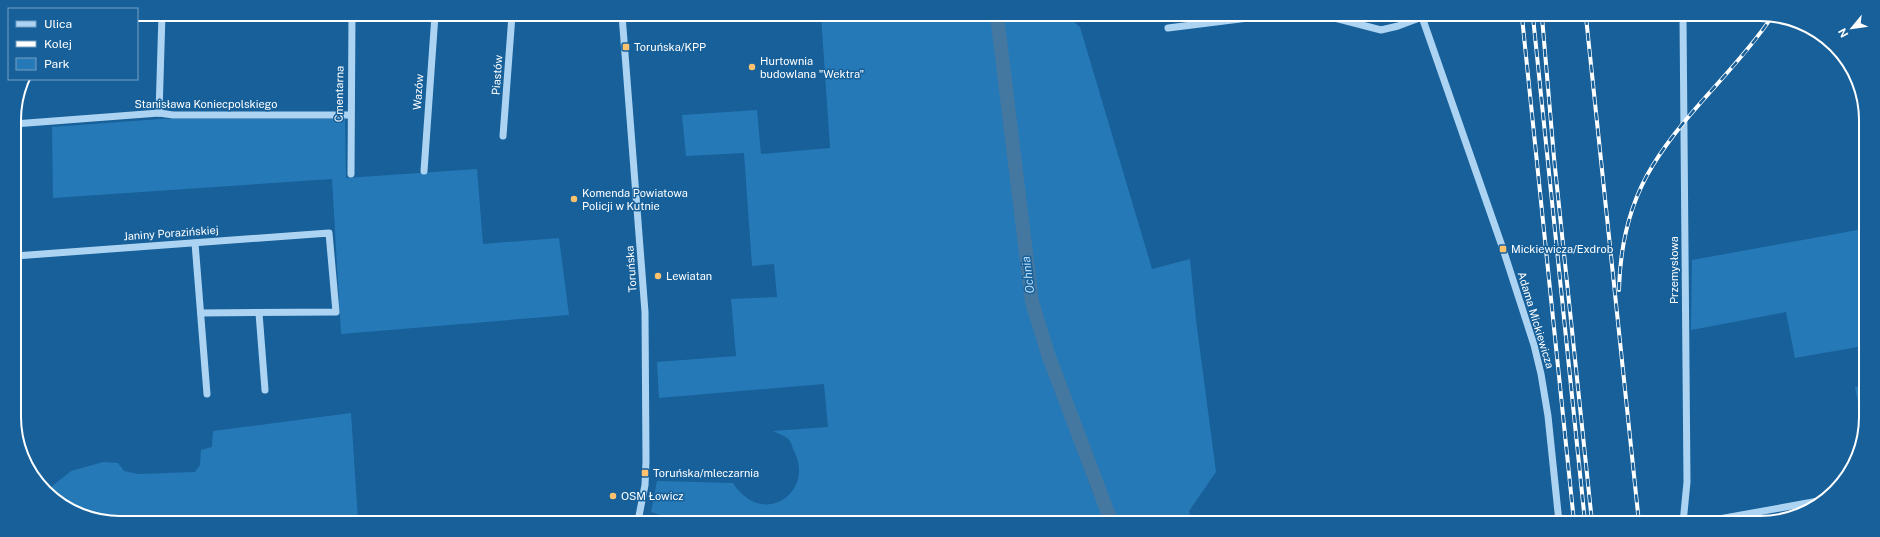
<svg xmlns="http://www.w3.org/2000/svg" width="1880" height="537" font-family="'Public Sans',sans-serif">
<rect width="100%" height="100%" fill="#17609a"/>
<g fill="#2679b7">
<path d="M821,15L992,16L1029,313L1092,491L1098,502L1105,521H679L651,512L657,481L733,483C763,530 817,491 793,449C792,445 790,440 787,438C783,435 777,433 773,431L828,427L824,384L659,398L657,362L736,356L731,299L777,297L774,264L752,266L744,153L686,156L682,115L757,110L761,154L830,148Z"/>
<polygon points="1002,16 1067,16 1080,27 1152,269 1190,259 1196,320 1216,472 1189,511 1192,522 1117,521 1065,386 1037,304"/>
<polygon points="161,119 345,119 346,178 477,169 483,244 559,238 569,315 341,334 332,179 53,198 52,127"/>
<polygon points="1863,229 1863,346 1795,358 1786,312 1691,330 1692,260"/>
<polygon points="1863,386 1863,429 1855,387"/>
<polygon points="351,413 358,520 93,519 46,491 71,471 103,462 118,463 124,471 138,474 195,472 200,465 201,450 212,447 213,431"/>
</g>
<g fill="none" stroke-linecap="round" stroke-linejoin="round">
<polyline stroke="#4578a0" stroke-width="14" points="997,16 1032,302 1048,354 1111,521"/>
<g stroke="#acd4f2" stroke-width="7">
<polyline points="622,15 645,312 646,461 645,485 638,521"/>
<polyline points="1331,17 1381,30 1398,26 1422,17"/>
<polyline points="1422,17 1503,249 1534,345 1541,374 1548,416 1559,522"/>
<polyline points="1168,28 1264,16"/>
<polyline points="159,113 162,14"/>
<polyline points="14,124 159,113 173,115 350,115"/>
<polyline points="503,136 512,15"/>
<polyline points="424,171 435,15"/>
<polyline points="351,174 352,14"/>
<polyline points="195,243 207,394"/>
<polyline points="15,256 329,233 336,312 201,313"/>
<polyline points="259,313 265,390"/>
<polyline points="1683,523 1687,482 1683,17"/>
<polyline points="1697,523 1824,500"/>
</g>
<defs>
<g id="rail">
<polyline points="1522,17 1574,522"/>
<polyline points="1533,17 1585,522"/>
<polyline points="1542,17 1554,158 1592,522"/>
<polyline points="1586,17 1639,523"/>
<path d="M1619,290C1620,246 1630,202 1653,165C1686,111 1736,70 1771,18"/>
</g>
</defs>
<use href="#rail" stroke="#fff" stroke-width="4"/>
<use href="#rail" stroke="#17609a" stroke-width="2.5" stroke-dasharray="8" stroke-linecap="butt"/>
</g>
<g fill="#ffc36d" stroke="#17609a" stroke-width="1.5">
<rect x="622" y="43" width="8" height="8" rx="2"/>
<circle cx="752" cy="67" r="4"/>
<circle cx="574" cy="199" r="4"/>
<rect x="1499" y="245" width="8" height="8" rx="2"/>
<circle cx="658" cy="276" r="4"/>
<rect x="641" y="469" width="8" height="8" rx="2"/>
<circle cx="613" cy="496" r="4"/>
</g>
<g text-anchor="middle" stroke-width="3" stroke-linejoin="round" paint-order="stroke">
<g font-size="11" fill="#fff" stroke="#17609a" text-anchor="start">
<text x="634" y="51">Toruńska/KPP</text>
<text x="760" y="65">Hurtownia<tspan x="760" dy="13">budowlana "Wektra"</tspan></text>
<text x="582" y="197">Komenda Powiatowa<tspan x="582" dy="13">Policji w Kutnie</tspan></text>
<text x="1511" y="253">Mickiewicza/Exdrob</text>
<text x="666" y="280">Lewiatan</text>
<text x="653" y="477">Toruńska/mleczarnia</text>
<text x="621" y="500">OSM Łowicz</text>
</g>
<g font-size="11" fill="#fff" stroke="#17609a">
<text transform="translate(497 75) rotate(-86)" y="4">Piastów</text>
<text transform="translate(418 92) rotate(-86)" y="4">Wazów</text>
<text transform="translate(339 94) rotate(-89)" y="4">Cmentarna</text>
<text x="206" y="108">Stanisława Koniecpolskiego</text>
<text transform="translate(171 233) rotate(-4)" y="4">Janiny Porazińskiej</text>
<text transform="translate(631 269) rotate(-94)" y="4">Toruńska</text>
<text transform="translate(1674 270) rotate(-90)" y="4">Przemysłowa</text>
<text transform="translate(1536 320) rotate(73)" y="4">Adama Mickiewicza</text>
</g>
<g font-size="12" font-style="italic" fill="#b9def8" stroke="#17609a">
<text transform="translate(1028 275) rotate(-97)" y="4">Ochnia</text>
</g>
</g>
<path d="M0 0H1880V537H0ZM120 21H1760A99 99 0 0 1 1859 120V417A99 99 0 0 1 1760 516H120A99 99 0 0 1 21 417V120A99 99 0 0 1 120 21Z" fill="#17609a" fill-rule="evenodd"/>
<path fill="none" stroke="#fff" stroke-width="2" d="M120 21H1760A99 99 0 0 1 1859 120V417A99 99 0 0 1 1760 516H120A99 99 0 0 1 21 417V120A99 99 0 0 1 120 21Z"/>
<rect x="8" y="8" width="130" height="72" fill="#17609a" stroke="#74a0c2"/>
<rect x="16" y="21" width="20" height="6" fill="#acd4f2" stroke="#74a0c2"/>
<text x="44" y="28" font-size="12" fill="#ffffff">Ulica</text>
<rect x="16" y="41" width="20" height="6" fill="#ffffff" stroke="#74a0c2"/>
<text x="44" y="48" font-size="12" fill="#ffffff">Kolej</text>
<rect x="16" y="58" width="20" height="12" fill="#2679b7" stroke="#74a0c2"/>
<text x="44" y="68" font-size="12" fill="#ffffff">Park</text>
<g transform="translate(1852 28) rotate(241)" stroke="#17609a" stroke-width="3" paint-order="stroke">
<path d="M0-3L7 15L0 10L-7 15Z" fill="#ffffff"/>
<text y="-6" font-size="11" font-weight="bold" text-anchor="middle" fill="#ffffff">N</text>
</g>
</svg>
